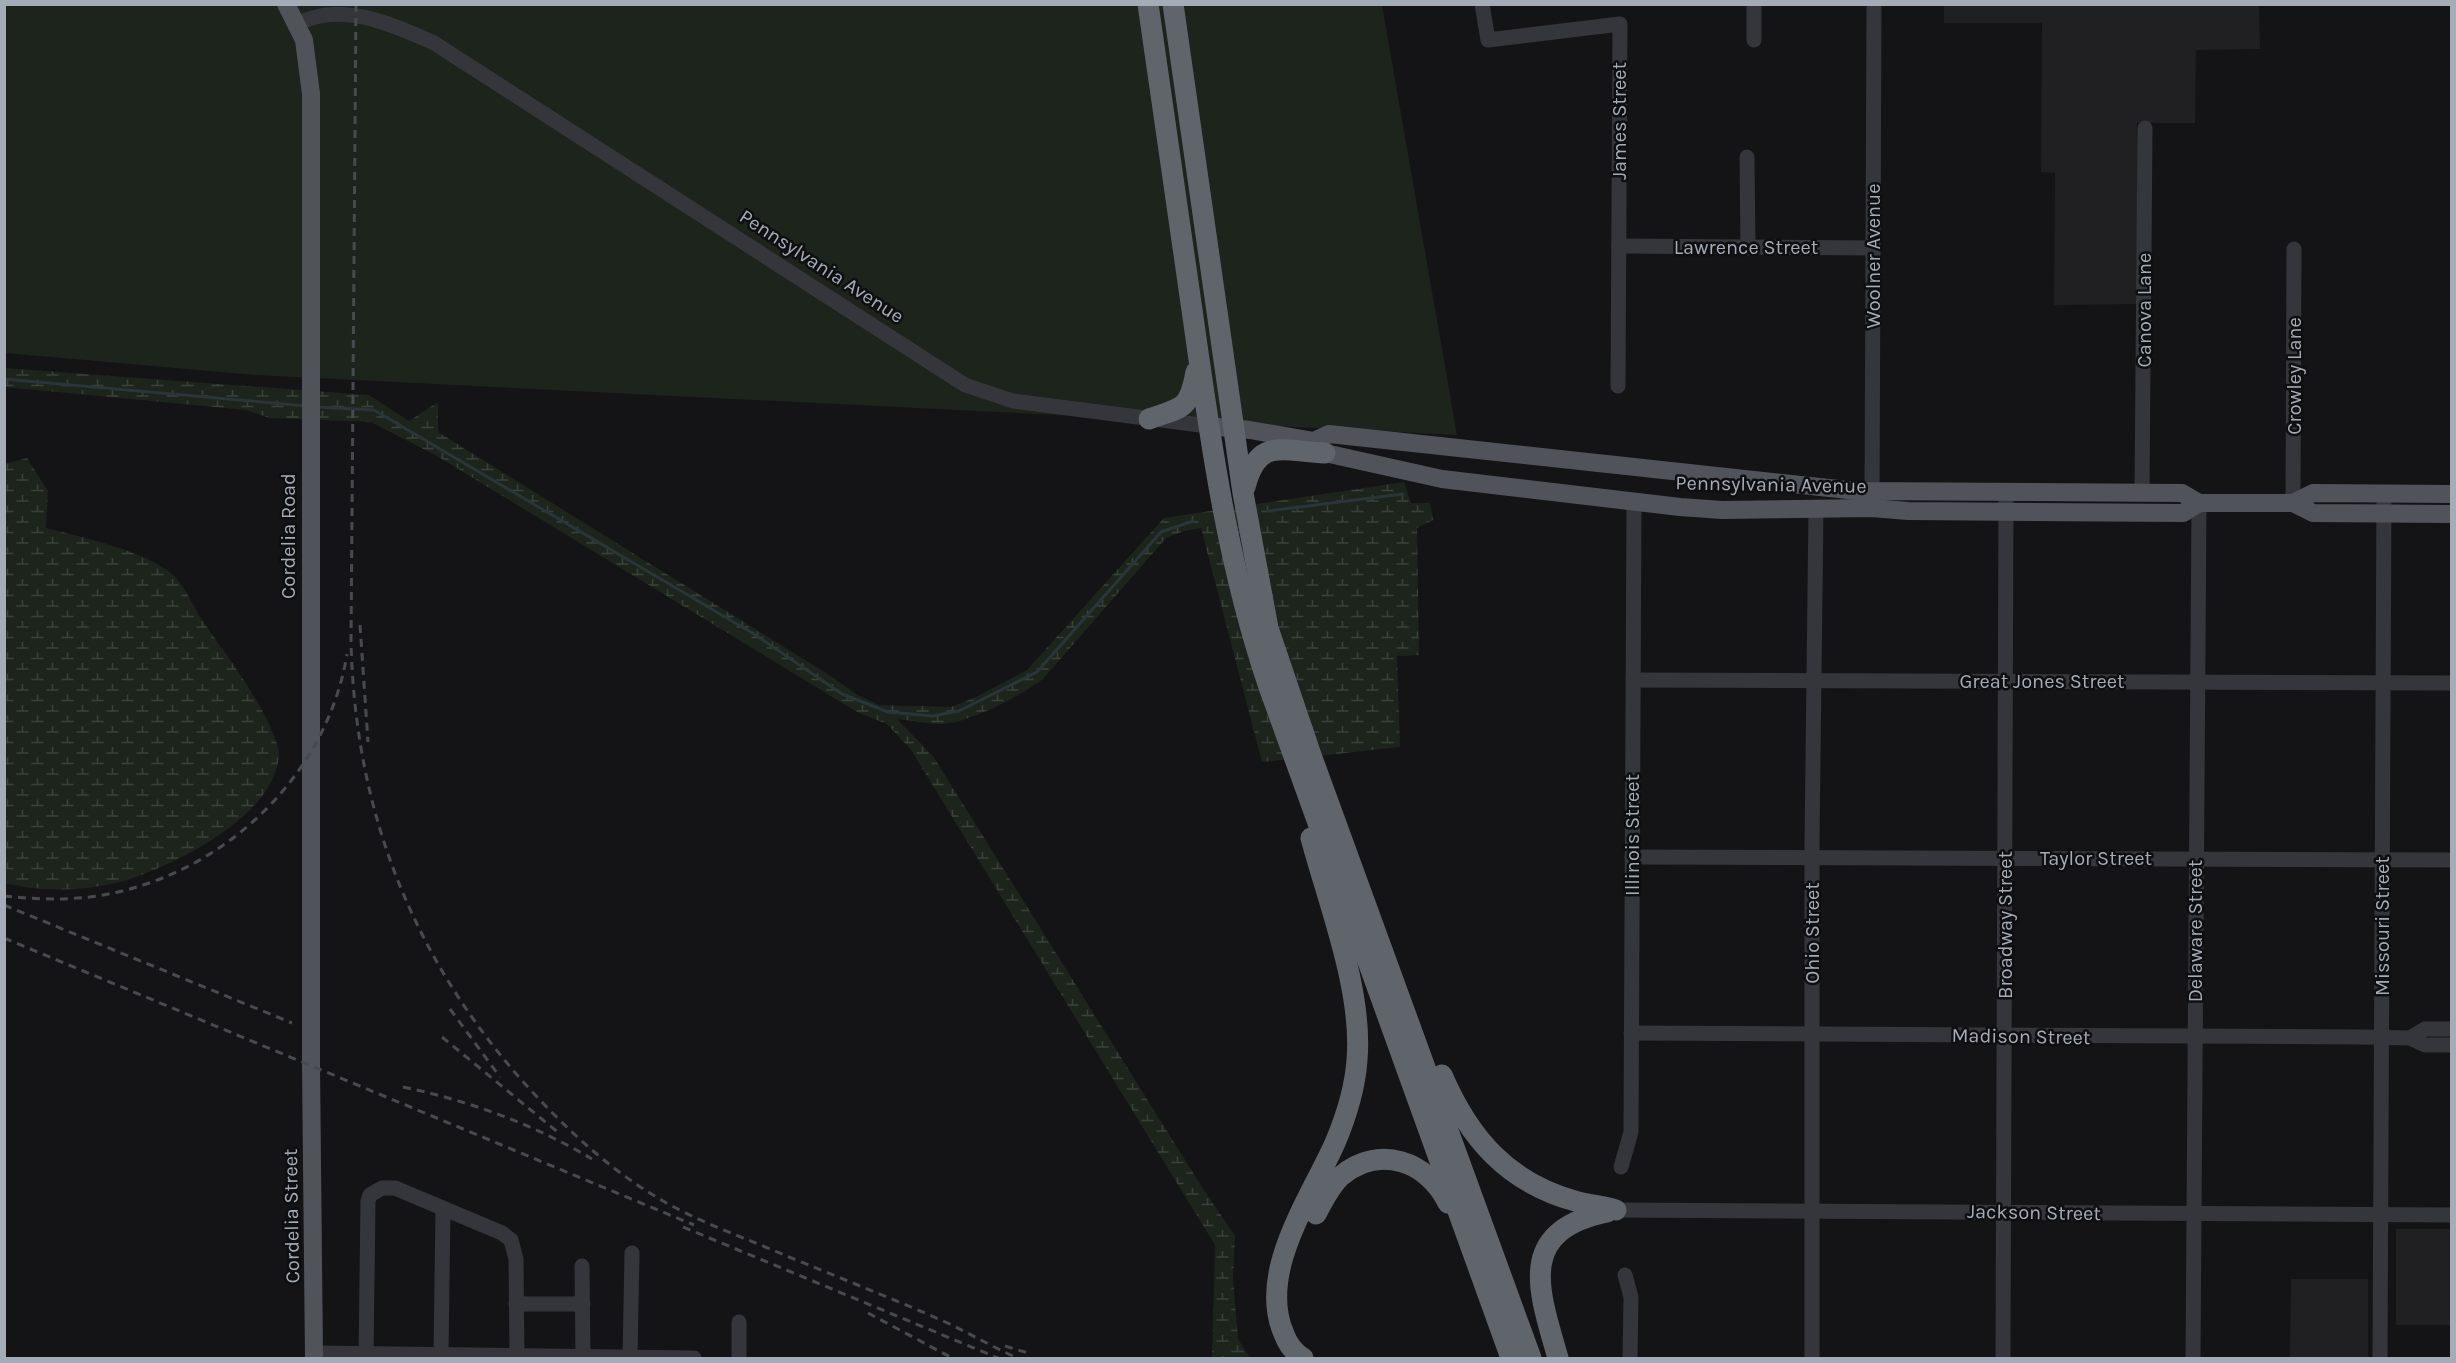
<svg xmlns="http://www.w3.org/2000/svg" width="2456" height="1363" font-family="Karla,sans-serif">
<defs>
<pattern id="wetland-marsh" width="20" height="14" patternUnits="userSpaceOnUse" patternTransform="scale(1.5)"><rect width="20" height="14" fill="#1c241c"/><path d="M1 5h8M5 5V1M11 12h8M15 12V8" fill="none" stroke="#3a413b"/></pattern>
</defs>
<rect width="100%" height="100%" fill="#141416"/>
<g fill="#202023">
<polygon points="1944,5 2259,5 2260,49 2196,50 2195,123 2137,123 2138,304 2054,305 2055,173 2041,172 2042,23 1944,23"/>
<rect x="2396" y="1229" width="55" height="96"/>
<polygon points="2291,1279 2368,1279 2368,1358 2290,1358"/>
</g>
<polygon fill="#1c241c" points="4,5 1382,5 1457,435 255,375 5,353"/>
<g fill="url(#wetland-marsh)">
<path d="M4,368L369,395L409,421L438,402V432L829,675L858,695L879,705L951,707L976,697L1027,670L1164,518L1404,482L1411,503H1430L1433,520L1417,528L1419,655L1397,656L1400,747L1262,762L1201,528L1184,531L1166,538L1043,679C1020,696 968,724 940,724C926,724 911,720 897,719L933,756L1200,1184L1235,1236L1233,1279L1238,1339L1250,1358H1212L1215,1245L911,750L887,724L857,712L437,456L371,422L270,418L246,410L5,387Z"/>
<path d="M27,458L48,491L46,528C80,537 148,551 173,575C184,585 192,604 200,617C223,651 251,686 269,724C272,731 279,746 279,754C277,814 179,863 130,879C92,891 44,893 5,883V464Z"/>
</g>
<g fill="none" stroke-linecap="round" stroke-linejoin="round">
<g stroke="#29353a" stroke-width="3">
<polyline points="4,379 306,406"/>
<polyline points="318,407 374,410 754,634 842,694 888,712 933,716 959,711 1037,672 1161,532 1193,521"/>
<polyline points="1268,511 1403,494"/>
</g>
<g stroke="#34363b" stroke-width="15">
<polyline points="1482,4 1488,40 1620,24 1618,386"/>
<polyline points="1754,4 1754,40"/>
<path d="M298,24C339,0 394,25 434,43L965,385L1013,401L1208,426"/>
<polyline points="1747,157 1748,248"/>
<polyline points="1619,246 1873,248"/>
<polyline points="2142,492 2145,128"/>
<polyline points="1872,502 1874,4"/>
<polyline points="2293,503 2294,249"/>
<polyline points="1633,680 2452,683"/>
<polyline points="1632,857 2452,860"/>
<polyline points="1631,1033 2363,1037 2410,1038 2425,1045 2452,1045"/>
<polyline points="2410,1038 2425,1029 2452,1029"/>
<polyline points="1621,1167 1631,1132 1634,501"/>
<polyline points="1616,1210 2452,1215"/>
<polyline points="582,1266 583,1358"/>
<polyline points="1625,1275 1631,1297 1630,1358"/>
<polyline points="516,1304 583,1304"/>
<polyline points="315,1353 694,1358"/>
<polyline points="441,1354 443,1209"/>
<polyline points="366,1358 368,1201 370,1195 382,1188 395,1188 502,1233 511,1240 516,1259 517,1358"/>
<polyline points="630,1358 632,1253"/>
<polyline points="739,1358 739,1322"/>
<polyline points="1812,1358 1812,843 1816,508"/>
<polyline points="2003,1358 2006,501"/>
<polyline points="2193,1358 2199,503"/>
<polyline points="2380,1358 2384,494"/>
</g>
<g stroke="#50545a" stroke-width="18">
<polyline points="286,4 304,40 311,94 311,1066 314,1358"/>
<polyline points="1208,426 1250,430 1314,441 1329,434 1857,491 2182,493 2199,503"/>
<polyline points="1314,441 1325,453 1442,479 1680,507 1722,510 1872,508 1908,511 2183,513 2199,503 2293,503 2313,493 2452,494"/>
<polyline points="2293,503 2313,513 2452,514"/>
</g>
<g stroke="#60656c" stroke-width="21">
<path d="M1148,4C1163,106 1178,208 1192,310C1210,438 1227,564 1269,687L1511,1358"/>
<polyline points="1173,4 1243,493 1268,628 1311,755 1531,1358"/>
<path d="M1149,419C1183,407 1189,410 1196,372"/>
<path d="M1245,487C1258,437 1281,451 1325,453"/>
<path d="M1442,1075C1469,1138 1507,1182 1575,1201C1589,1205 1603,1206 1616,1210"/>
<path d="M1316,1214C1323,1201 1330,1186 1341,1176C1379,1144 1428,1161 1448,1203"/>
<path d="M1303,1358C1293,1352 1288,1345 1284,1334C1257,1273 1310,1199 1335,1143C1346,1117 1355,1089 1357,1060C1363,991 1329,905 1311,838"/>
<path d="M1558,1358C1539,1291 1515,1231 1607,1212"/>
</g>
<g stroke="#474b50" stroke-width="3" stroke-dasharray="8 6" stroke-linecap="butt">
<path d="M356,4L351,642C355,812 413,959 526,1085C567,1130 611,1171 663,1201C703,1224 748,1239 789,1257C840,1278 891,1298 941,1320C967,1332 991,1346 1017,1358"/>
<polyline points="360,625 368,742"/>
<path d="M4,896C42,900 80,901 118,892C232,866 328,771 347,654"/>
<polyline points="4,905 292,1023"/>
<polyline points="4,938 694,1225"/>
<polyline points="450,1009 500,1077"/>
<polyline points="442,1037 560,1134"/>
<path d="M403,1087C470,1101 533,1124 592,1159"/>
<polyline points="683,1227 998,1358"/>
<polyline points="868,1313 952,1358"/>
<polyline points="1005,1346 1028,1353"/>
</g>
</g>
<g text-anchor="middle" stroke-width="5" stroke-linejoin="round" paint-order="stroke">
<g font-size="20" fill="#a4acb7" stroke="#0f0f11">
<text transform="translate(1619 121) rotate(-90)" y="7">James Street</text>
<text x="1746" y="254">Lawrence Street</text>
<text transform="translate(1873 256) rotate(-90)" y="7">Woolner Avenue</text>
<text transform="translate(822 266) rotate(33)" y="7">Pennsylvania Avenue</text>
<text transform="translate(2144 310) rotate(-90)" y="7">Canova Lane</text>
<text transform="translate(2294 376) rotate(-90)" y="7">Crowley Lane</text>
<text transform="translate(1771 484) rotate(1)" y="7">Pennsylvania Avenue</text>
<text transform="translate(288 536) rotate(-90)" y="7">Cordelia Road</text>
<text x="2042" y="688">Great Jones Street</text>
<text transform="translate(1632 835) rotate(-90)" y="7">Illinois Street</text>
<text x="2096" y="865">Taylor Street</text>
<text transform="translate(2005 925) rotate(-90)" y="7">Broadway Street</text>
<text transform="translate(2382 926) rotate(-90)" y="7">Missouri Street</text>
<text transform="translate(2195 931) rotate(-90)" y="7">Delaware Street</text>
<text transform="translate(1812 933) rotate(-90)" y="7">Ohio Street</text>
<text transform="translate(2021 1036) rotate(1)" y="7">Madison Street</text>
<text transform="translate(2034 1212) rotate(1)" y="7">Jackson Street</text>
<text transform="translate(291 1216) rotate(-91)" y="7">Cordelia Street</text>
</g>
</g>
<rect width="2456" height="1363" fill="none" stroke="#a4acb7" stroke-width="12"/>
</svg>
